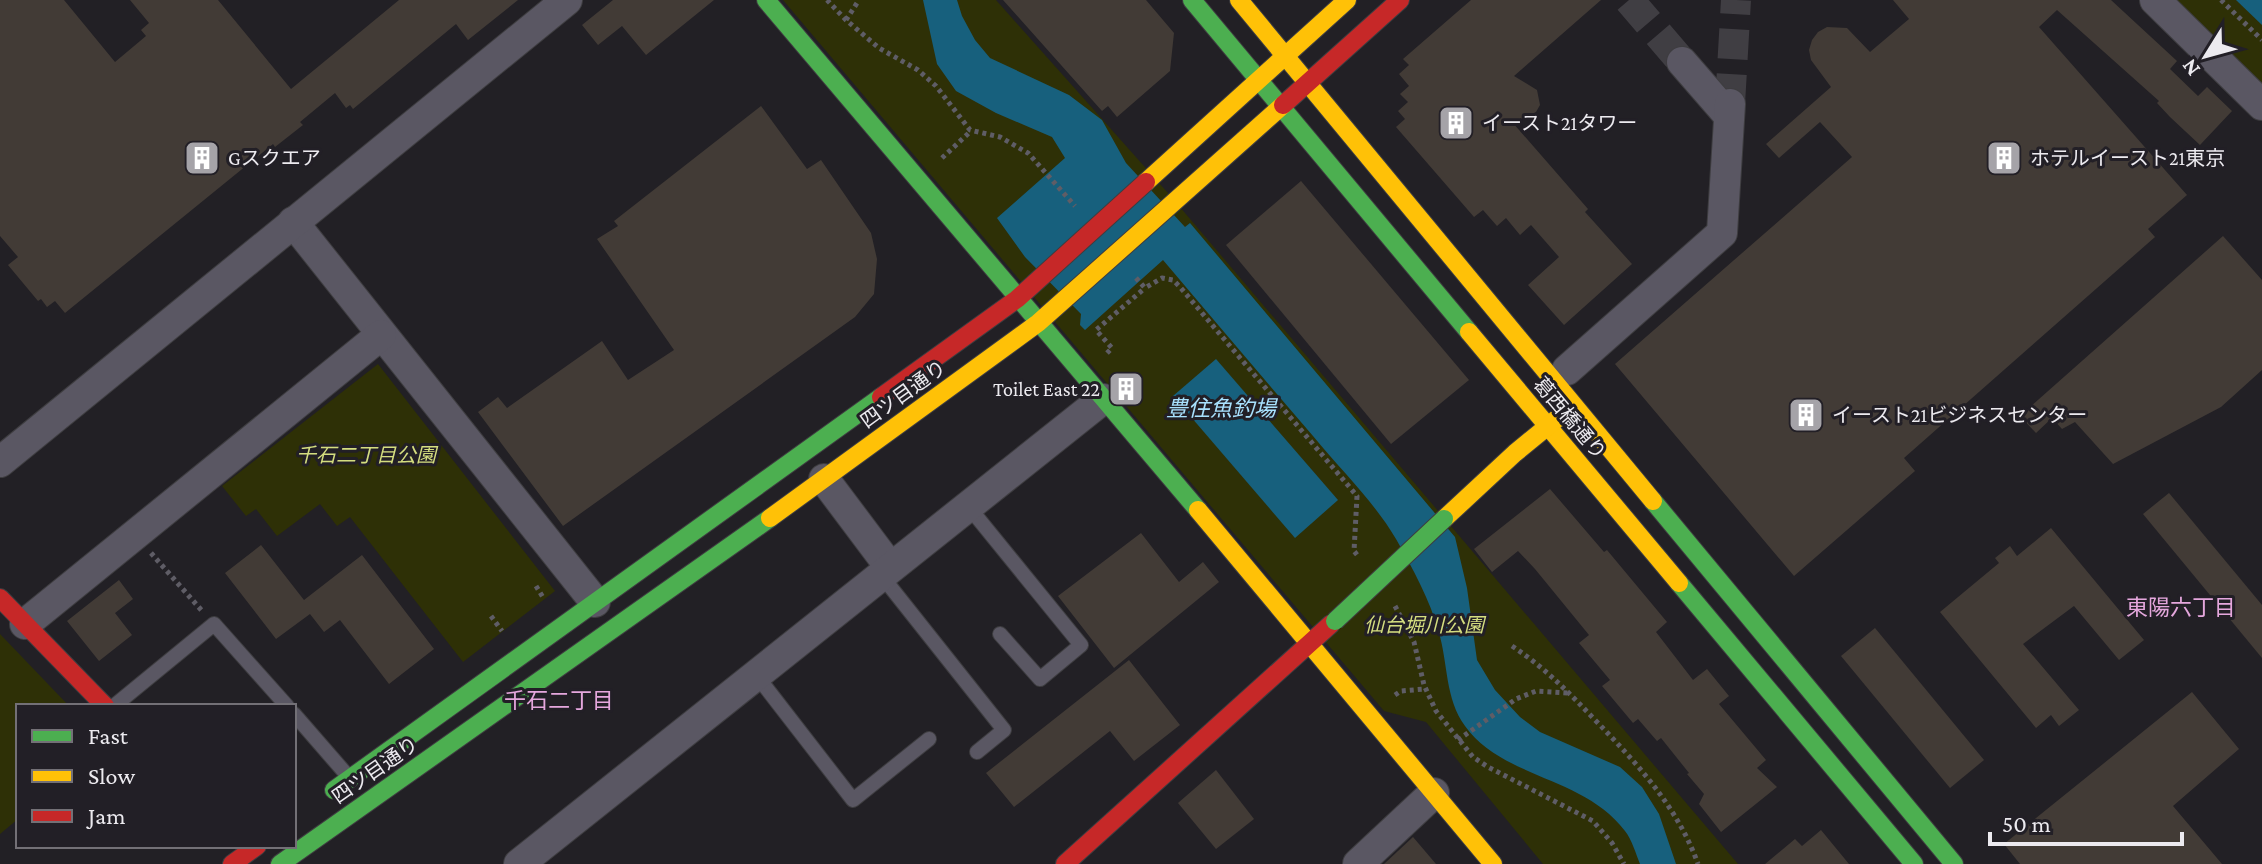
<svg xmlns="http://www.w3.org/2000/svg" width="2262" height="864" font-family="'Crimson Pro','Noto Sans JP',serif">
<rect width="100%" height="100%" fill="#222025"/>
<g fill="#2e3006">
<polygon points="783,0 996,0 1168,193 1738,864 1543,864 1426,722 1384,711"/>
<polygon points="2169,0 2262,0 2262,91"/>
<polygon points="378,364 555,591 463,662 350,517 337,526 320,504 277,536 256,509 246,516 222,486"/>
<polygon points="0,634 69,706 18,706 18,819 0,834"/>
</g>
<g fill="#17607d">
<path d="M923,0H957L962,16L975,40L990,58L1069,95L1102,120L1126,163L1185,227L1190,223L1455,537L1467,588L1477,660L1495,690L1520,717L1540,732L1620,767L1642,787L1659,814L1676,864H1640C1636,854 1632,840 1625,831C1584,776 1503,779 1465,726C1445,699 1448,663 1439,633C1430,600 1413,569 1396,539C1375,503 1341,470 1313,436C1263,378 1213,319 1163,260L1085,330L1080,325L1081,314L1025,257L997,218L1065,158L1052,137L996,113L956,91L937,64Z"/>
<polygon points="2236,0 2262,0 2262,25"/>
<polygon points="1216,359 1338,500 1295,538 1173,396"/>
</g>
<g fill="#423b36">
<polygon points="0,0 64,0 115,62 146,36 141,30 149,23 130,0 218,0 291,89 399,0 518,0 468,40 456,24 353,109 350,105 346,108 335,93 300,122 303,125 275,147 273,144 65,313 55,301 47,307 41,299 38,301 8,265 18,257 0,236"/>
<polygon points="613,0 714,0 646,55 622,26 598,45 582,25"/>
<polygon points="1003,0 1146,0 1174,33 1170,71 1117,117 1108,106 1102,111"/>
<polygon points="1471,0 1601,0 1514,76 1537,90 1540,105 1536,112 1513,123 1588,209 1585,212 1632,264 1564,325 1528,285 1559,257 1531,225 1520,235 1506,218 1497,226 1483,210 1474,217 1396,127 1405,119 1398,111 1408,102 1400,94 1409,86 1399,74 1409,65 1403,59"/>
<polygon points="1893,0 2111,0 2177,61 2170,69 2198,96 2207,87 2232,111 2200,145 2170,117 2157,103 2159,101 2057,10 2039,27 2187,195 2148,229 2155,237 1904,458 1915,471 1794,576 1615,364 1852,157 1820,122 1779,158 1766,144 1831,87 1811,60 1809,50 1812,40 1818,32 1827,27 1847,28 1870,52 1909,19"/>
<polygon points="761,106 807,169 821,160 871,233 877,259 874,294 855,317 563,526 478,412 498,397 507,408 602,341 628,380 674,350 597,239 618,226 614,221"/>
<polygon points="1301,181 1469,380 1391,444 1226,245"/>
<polygon points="2223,236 2262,280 2262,370 2221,407 2113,464 2075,422 2062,429 2052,418 2036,433 2020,416"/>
<polygon points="1550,489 1604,552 1607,550 1667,622 1656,632 1693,680 1707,669 1729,696 1719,704 1766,760 1757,768 1777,787 1721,832 1699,804 1704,794 1687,774 1689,773 1661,738 1657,741 1638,719 1633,723 1602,686 1610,680 1579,643 1589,635 1535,569 1518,551 1492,572 1474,549"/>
<polygon points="2169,493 2262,605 2262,658 2143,514"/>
<polygon points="2051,528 2144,640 2119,660 2074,606 2023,644 2079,710 2059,726 2051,715 2036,728 1940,612 1999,563 1995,558 2010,546 2017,556"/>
<polygon points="1141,533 1179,582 1203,562 1219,582 1114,668 1058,596"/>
<polygon points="261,545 304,600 362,555 434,649 389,684 340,620 324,632 310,614 276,639 225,573"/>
<polygon points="119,580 133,599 115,613 132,635 99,661 67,621"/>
<polygon points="1875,628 1984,760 1950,788 1841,656"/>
<polygon points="1129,660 1180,725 1134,761 1110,731 1014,807 986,773"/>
<polygon points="2192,692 2239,749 2173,806 2222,864 2020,864 2004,844"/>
<polygon points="1216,770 1254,819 1216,849 1178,803"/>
<polygon points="1821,830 1849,864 1765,864 1795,839 1802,846"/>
<polygon points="1413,837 1436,864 1384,864"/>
</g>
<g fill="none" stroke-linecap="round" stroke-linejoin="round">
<g stroke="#403e43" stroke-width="30" stroke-dasharray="30 15" stroke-linecap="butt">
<polyline points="1629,0 1682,62"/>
<polyline points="1730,104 1736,0"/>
</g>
<defs>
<g id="lane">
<polyline points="968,506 1081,645 1040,679 1000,634"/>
<polyline points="881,575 1004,730 977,752"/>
<polyline points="757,676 853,800 929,739"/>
<polyline points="114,706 214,624 287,706"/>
<polyline points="294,714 347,775"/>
</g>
<g id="street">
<polyline points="2155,0 2262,105"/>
<polyline points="1682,62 1729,116"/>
<polyline points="293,222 595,602"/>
<polyline points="1567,370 1722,233 1730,104"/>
<polyline points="0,462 567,0"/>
<polyline points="824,479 890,567"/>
<polyline points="25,624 381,335"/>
<polyline points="519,864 1103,399"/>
<polyline points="1358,864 1434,793"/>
</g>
<g id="fast">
<polyline points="766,0 1198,510"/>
<polyline points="1192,0 1469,332"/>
<polyline points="1653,501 1954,864"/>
<polyline points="1679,583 1914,864"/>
<polyline points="334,790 881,397"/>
<polyline points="280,864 770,518"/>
</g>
<g id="slow">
<polyline points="1239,0 1653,501"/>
<polyline points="1146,182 1347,0"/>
<polyline points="1469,332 1679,583"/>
<polyline points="1198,510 1493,864"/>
<polyline points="770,518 1038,323 1283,105"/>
<polyline points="1444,519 1515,453 1570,408"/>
</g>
<g id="jam">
<polyline points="1283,105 1400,0"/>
<polyline points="881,397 1017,299 1146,182"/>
<polyline points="0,598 105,706"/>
<polyline points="232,864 257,846"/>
<polyline points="1065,864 1331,624"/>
</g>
</defs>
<use href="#lane" stroke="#3e3d40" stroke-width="16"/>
<use href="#street" stroke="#3e3d40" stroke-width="32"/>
<use href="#fast" stroke="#3e3d40" stroke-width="20"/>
<use href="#slow" stroke="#3e3d40" stroke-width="20"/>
<use href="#jam" stroke="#3e3d40" stroke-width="20"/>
<g stroke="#5f5d66" stroke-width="5" stroke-dasharray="4 4" stroke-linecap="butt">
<polyline points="827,0 846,20 879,48 918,70 936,86 970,130 1000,137 1028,153 1075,206"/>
<polyline points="2221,0 2262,40"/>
<polyline points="846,20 859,0"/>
<polyline points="942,158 971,131"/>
<polyline points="1136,278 1145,288 1162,278 1173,280 1180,287 1357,496 1354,551 1358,556"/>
<polyline points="1107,353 1112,348 1096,330 1145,288"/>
<polyline points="151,553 203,612"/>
<polyline points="536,586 544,599"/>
<polyline points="1395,606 1414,642 1424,685 1436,711 1473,757 1488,767 1593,821 1612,843 1624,864"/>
<polyline points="491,616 502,631"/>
<path d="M1512,646C1548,670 1569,693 1599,724C1639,766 1678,808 1698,864"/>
<polyline points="1395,695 1401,691 1425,689"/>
<polyline points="1458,740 1516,699 1536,691 1569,693"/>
</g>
<use href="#lane" stroke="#5a5763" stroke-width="14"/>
<use href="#street" stroke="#5a5763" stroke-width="30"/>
<use href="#fast" stroke="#4caf50" stroke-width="18"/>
<use href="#slow" stroke="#ffc107" stroke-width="18"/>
<use href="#jam" stroke="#c62828" stroke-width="18"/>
<defs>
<polyline id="fast-bridge" points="1335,621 1444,519"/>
</defs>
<use href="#fast-bridge" stroke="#3e3d40" stroke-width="20" stroke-linecap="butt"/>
<use href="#fast-bridge" stroke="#4caf50" stroke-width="18"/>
</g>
<defs>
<symbol id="building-square" viewBox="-11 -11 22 22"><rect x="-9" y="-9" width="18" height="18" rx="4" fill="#a5a3a8" stroke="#221f26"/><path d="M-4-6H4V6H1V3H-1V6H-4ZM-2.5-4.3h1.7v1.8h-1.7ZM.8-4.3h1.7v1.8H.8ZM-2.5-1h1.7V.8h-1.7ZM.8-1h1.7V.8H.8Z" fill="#fff"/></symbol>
</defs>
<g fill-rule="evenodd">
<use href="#building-square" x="1436" y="103" width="40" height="40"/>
<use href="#building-square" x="182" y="138" width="40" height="40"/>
<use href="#building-square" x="1984" y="138" width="40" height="40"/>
<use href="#building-square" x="1106" y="369" width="40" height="40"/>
<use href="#building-square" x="1786" y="395" width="40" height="40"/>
</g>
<g text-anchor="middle" stroke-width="6" stroke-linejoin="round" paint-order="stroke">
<g font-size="20" fill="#eceaef" stroke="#221f26" text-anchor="start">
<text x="1482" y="130">イースト21タワー</text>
<text x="228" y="165">Gスクエア</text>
<text x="2030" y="165">ホテルイースト21東京</text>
<text x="1100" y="396" text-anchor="end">Toilet East 22</text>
<text x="1832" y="422">イースト21ビジネスセンター</text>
</g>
<g font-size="20" fill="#eceaef" stroke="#221f26">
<text transform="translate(903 394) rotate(-36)" y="7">四ツ目通り</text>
<text transform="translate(1570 418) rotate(50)" y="7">葛西橋通り</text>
<text transform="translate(375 770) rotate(-35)" y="7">四ツ目通り</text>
</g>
<g font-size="20" font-style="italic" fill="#d4dd7f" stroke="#221f26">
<text x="366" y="462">千石二丁目公園</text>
<text x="1424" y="632">仙台堀川公園</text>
</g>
<g font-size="22" font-style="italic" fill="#a8e1fe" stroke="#221f26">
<text x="1221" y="416">豊住魚釣場</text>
</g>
<g font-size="22" fill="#e5a7dd" stroke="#221f26">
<text x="2181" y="615">東陽六丁目</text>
<text x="559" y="708">千石二丁目</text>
</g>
</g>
<rect x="16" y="704" width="280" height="144" fill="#221f26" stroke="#737076" stroke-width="2"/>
<rect x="32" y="730" width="40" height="12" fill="#4caf50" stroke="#737076" stroke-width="2"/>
<text x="88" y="744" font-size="24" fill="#eceaef">Fast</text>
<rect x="32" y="770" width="40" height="12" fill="#ffc107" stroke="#737076" stroke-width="2"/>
<text x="88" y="784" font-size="24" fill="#eceaef">Slow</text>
<rect x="32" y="810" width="40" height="12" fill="#c62828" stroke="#737076" stroke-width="2"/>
<text x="88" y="824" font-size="24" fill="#eceaef">Jam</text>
<g transform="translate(2206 56) rotate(233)" stroke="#221f26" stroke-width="6" paint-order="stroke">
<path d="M0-6L14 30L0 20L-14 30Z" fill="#eceaef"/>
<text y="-12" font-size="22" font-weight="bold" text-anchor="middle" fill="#eceaef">N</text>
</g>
<path d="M1990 832v12h192v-12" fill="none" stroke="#eceaef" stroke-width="4"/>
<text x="2002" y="832" font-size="24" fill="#eceaef" stroke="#221f26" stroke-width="6" paint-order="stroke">50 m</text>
</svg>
